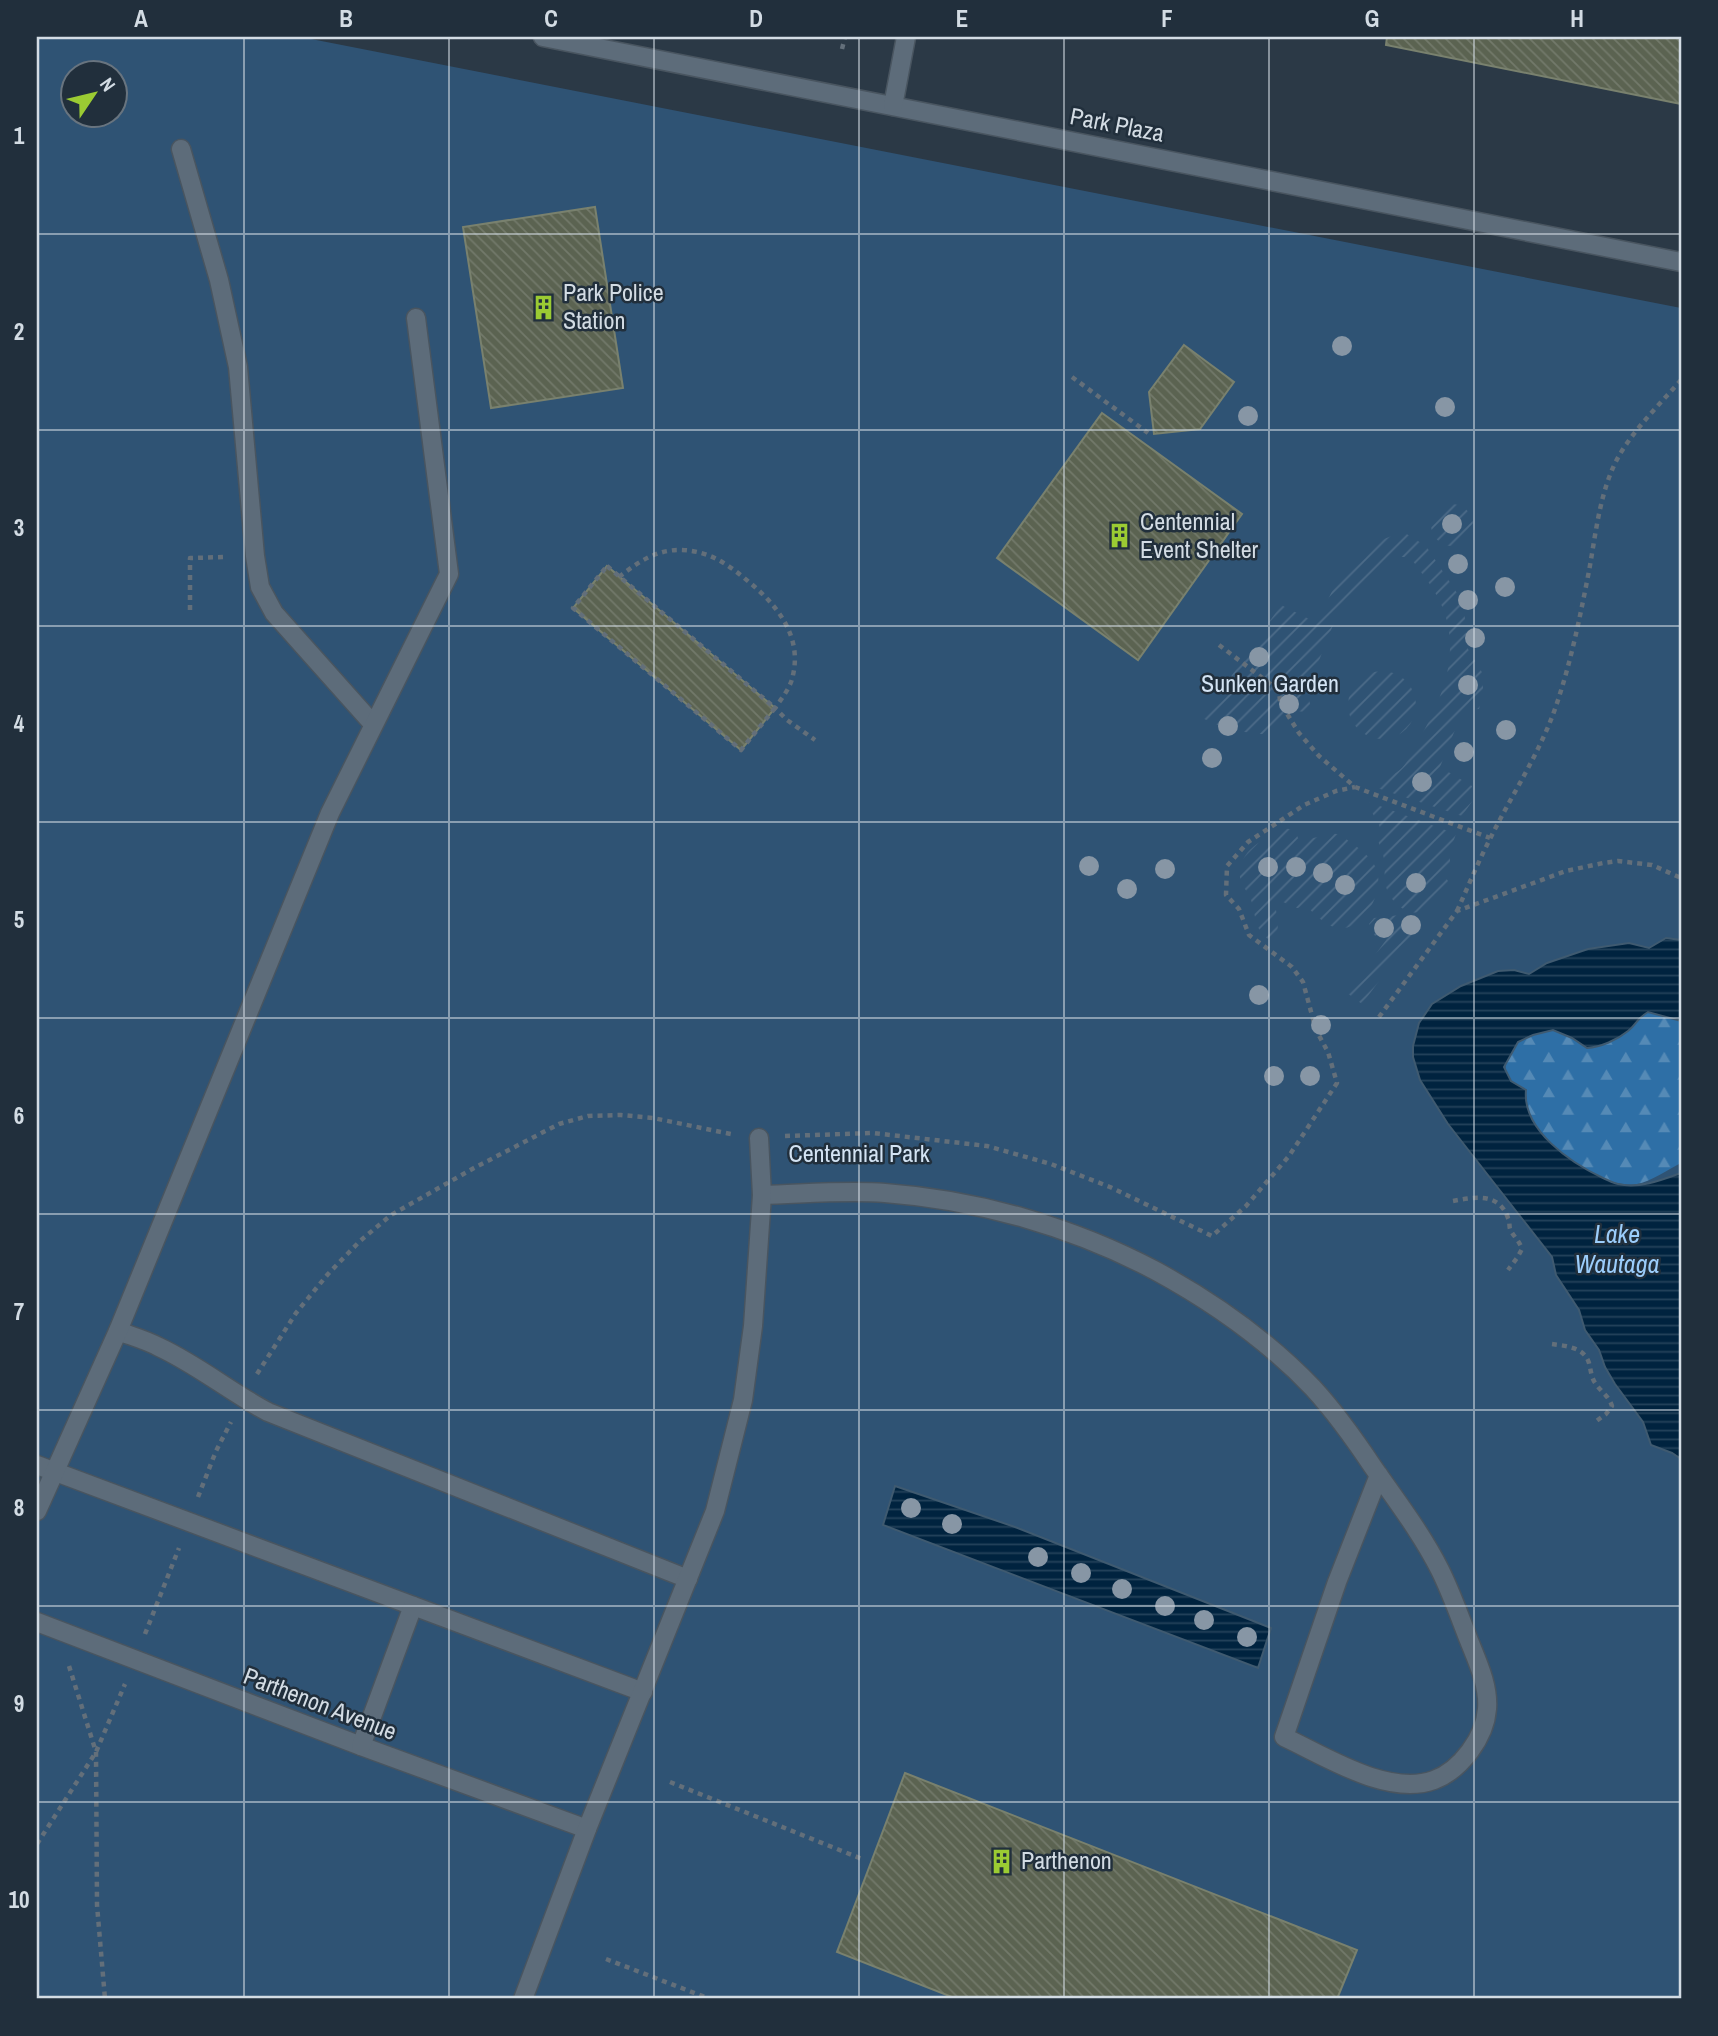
<svg xmlns="http://www.w3.org/2000/svg" width="1718" height="2036" font-family="'Archivo Narrow',sans-serif">
<defs>
<pattern id="forest-firs" width="22" height="20" patternUnits="userSpaceOnUse" patternTransform="scale(1.75)"><rect width="22" height="20" fill="#2e6fa6"/><path d="M5 1l3.5 6h-7zM16 11l3.5 6h-7z" fill="#558ab6"/></pattern>
<pattern id="garden-furrows" width="10" height="10" patternUnits="userSpaceOnUse" patternTransform="scale(1.75)"><rect width="10" height="10" fill="#2f5374"/><path d="M-1 1l2-2M0 10L10 0M9 11l2-2" fill="none" stroke="#4c6b88"/></pattern>
<pattern id="water-rules" width="6" height="5" patternUnits="userSpaceOnUse" patternTransform="scale(1.75)"><rect width="6" height="5" fill="#00233f"/><path d="M0 2.5h6" fill="none" stroke="#24425b"/></pattern>
<pattern id="building-back-hatch" width="6" height="6" patternUnits="userSpaceOnUse" patternTransform="scale(1.75)"><rect width="6" height="6" fill="#5b6351"/><path d="M-1 5l2 2M0 0l6 6M5-1l2 2" fill="none" stroke="#72796a"/></pattern>
</defs>
<rect width="100%" height="100%" fill="#2b3946"/>
<path fill="#2f5374" fill-rule="evenodd" d="M37,37H301L1681,308V1999H37ZM74,74H116V116H74Z"/>
<path fill="url(#forest-firs)" d="M1648,1012L1681,1021V1163C1669,1169 1650,1182 1637,1184C1601,1190 1542,1144 1528,1112C1525,1104 1526,1098 1526,1090L1511,1081L1505,1072L1506,1064L1518,1042L1533,1035L1553,1030L1572,1038L1587,1048C1602,1047 1621,1039 1631,1028C1637,1021 1640,1017 1648,1012Z"/>
<g fill="url(#garden-furrows)">
<circle cx="1452" cy="525" r="21"/>
<path d="M1405,533L1426,546L1457,593L1464,609L1468,649L1483,674V694L1479,709L1466,710L1455,730L1440,767L1472,786L1473,800L1462,816L1374,787L1377,778C1383,777 1392,776 1397,772C1408,765 1414,747 1421,736C1450,685 1465,634 1429,583C1422,574 1417,565 1409,557H1394L1380,566L1371,574L1337,615L1307,691L1311,708L1305,712L1296,711L1275,732L1269,735L1229,730L1202,718L1281,605L1313,621C1324,612 1329,596 1336,583C1349,559 1378,536 1405,533Z"/>
<circle cx="1382" cy="705" r="34"/>
<path d="M1369,802L1456,834L1450,851V869L1444,875L1450,884C1444,891 1439,900 1432,906C1414,922 1392,906 1386,887C1383,878 1386,868 1384,859C1382,847 1374,840 1380,828C1378,819 1369,812 1369,802Z"/>
<path d="M1283,828L1295,830L1298,838C1312,843 1326,830 1341,835C1345,837 1349,842 1354,845C1362,850 1372,859 1376,868C1385,888 1367,926 1344,928C1329,930 1317,916 1307,907L1297,908L1276,899C1274,912 1281,923 1276,936L1268,939C1254,929 1256,915 1251,900C1249,893 1243,888 1241,881C1234,861 1254,841 1273,837L1275,832Z"/>
<path d="M1400,915L1406,916L1420,926L1362,1004L1347,993L1386,940C1376,937 1372,936 1369,924L1374,918Z"/>
</g>
<g fill="url(#water-rules)" stroke="#3f5a70" stroke-width="2">
<path d="M1666,938L1681,940V1021L1648,1012C1636,1019 1637,1024 1628,1031C1617,1040 1601,1047 1587,1048L1572,1038L1553,1030L1533,1035L1518,1042L1504,1067L1511,1081L1526,1090C1522,1130 1571,1163 1603,1178C1608,1180 1613,1183 1618,1184C1639,1189 1662,1180 1681,1173V1459L1672,1453L1651,1445L1643,1422L1615,1384L1605,1367L1599,1350L1585,1330L1579,1310L1556,1275L1552,1257L1448,1124L1420,1080L1413,1057V1046L1419,1023L1432,1004L1461,986L1498,971L1514,970L1529,974L1547,963L1588,949L1629,943L1649,948Z"/>
<polygon points="895,1486 1015,1527 1271,1628 1258,1668 883,1525"/>
</g>
<g fill="url(#building-back-hatch)" stroke="#79816e" stroke-width="2">
<polygon points="1387,37 1681,37 1681,104 1386,45"/>
<polygon points="595,207 623,388 491,408 463,227"/>
<polygon points="1184,345 1234,382 1200,429 1154,434 1149,392"/>
<polygon points="1102,413 1242,514 1138,660 997,558"/>
<polygon points="607,566 775,708 741,750 573,608"/>
<polygon points="905,1773 1357,1950 1337,1999 957,1999 837,1952"/>
</g>
<g fill="none" stroke-linecap="round" stroke-linejoin="round">
<defs>
<g id="minor">
<polyline points="543,37 1681,262"/>
<polyline points="893,106 906,37"/>
<polyline points="181,149 219,280 238,367 255,556 260,587 274,613 373,724"/>
<path d="M762,1195C803,1194 845,1190 885,1193C979,1200 1073,1227 1156,1271C1213,1302 1268,1341 1313,1388C1335,1412 1355,1440 1373,1467C1396,1500 1422,1534 1440,1570C1451,1592 1459,1615 1468,1638C1477,1661 1489,1685 1487,1709C1485,1737 1461,1770 1434,1780C1388,1797 1325,1756 1284,1737L1337,1582L1379,1475"/>
<path d="M118,1331C131,1336 146,1340 159,1347C198,1365 230,1392 268,1412L688,1579"/>
<polyline points="37,1465 643,1692"/>
<polyline points="37,1511 118,1331 330,813 449,574 416,318"/>
<polyline points="37,1622 361,1746 587,1829"/>
<polyline points="361,1746 413,1606"/>
<polyline points="523,1999 587,1829 715,1511 743,1400 753,1326 762,1195 759,1138"/>
</g>
</defs>
<use href="#minor" stroke="#495560" stroke-width="21"/>
<g stroke="#636f7a" stroke-width="4.5" stroke-dasharray="5 5" stroke-linecap="butt">
<polyline points="842,49 845,37"/>
<polyline points="1072,377 1148,433"/>
<polygon points="607,566 775,708 741,750 573,608"/>
<path d="M619,577C638,562 657,549 682,550C710,551 729,565 749,582C777,605 802,636 793,675C791,687 782,698 775,708L787,720L815,740"/>
<polyline points="190,610 190,558 226,557"/>
<polyline points="1219,645 1273,686 1279,694 1281,704 1299,733 1319,756 1355,787 1490,838"/>
<path d="M1457,911C1468,887 1478,862 1490,839C1512,794 1540,753 1556,706C1571,662 1580,617 1589,571C1596,533 1600,488 1620,454C1637,426 1660,404 1681,380"/>
<polyline points="1379,1017 1457,911 1566,871 1603,863 1618,861 1652,865 1681,878"/>
<polyline points="785,1136 873,1133 987,1146 1051,1164 1110,1187 1212,1236 1246,1206 1289,1156 1337,1083 1328,1052 1316,1030 1303,982 1292,967 1249,935 1239,909 1226,895 1227,866 1248,842 1304,805 1336,791 1355,787"/>
<path d="M1453,1201C1474,1197 1499,1192 1508,1218C1510,1221 1509,1226 1510,1229C1513,1236 1519,1240 1522,1249L1517,1258L1508,1270"/>
<path d="M1552,1344C1566,1346 1584,1347 1589,1363C1591,1370 1591,1378 1596,1384C1601,1392 1609,1396 1612,1406L1606,1414L1595,1422"/>
<polyline points="257,1374 296,1313 328,1274 360,1241 391,1215 474,1168 559,1124 588,1116 621,1115 653,1118 731,1134"/>
<polyline points="198,1497 216,1451 231,1422"/>
<polyline points="145,1634 179,1548"/>
<polyline points="69,1666 96,1752 97,1905 105,1999"/>
<polyline points="670,1782 862,1859"/>
<polyline points="37,1844 96,1752 125,1684"/>
<polyline points="606,1959 710,1999"/>
</g>
<use href="#minor" stroke="#5d6c7a" stroke-width="18"/>
</g>
<g fill="#8796a5">
<circle cx="1342" cy="346" r="10"/>
<circle cx="1445" cy="407" r="10"/>
<circle cx="1248" cy="416" r="10"/>
<circle cx="1452" cy="524" r="10"/>
<circle cx="1458" cy="564" r="10"/>
<circle cx="1505" cy="587" r="10"/>
<circle cx="1468" cy="600" r="10"/>
<circle cx="1475" cy="638" r="10"/>
<circle cx="1259" cy="657" r="10"/>
<circle cx="1468" cy="685" r="10"/>
<circle cx="1289" cy="704" r="10"/>
<circle cx="1228" cy="726" r="10"/>
<circle cx="1506" cy="730" r="10"/>
<circle cx="1464" cy="752" r="10"/>
<circle cx="1212" cy="758" r="10"/>
<circle cx="1422" cy="782" r="10"/>
<circle cx="1089" cy="866" r="10"/>
<circle cx="1268" cy="867" r="10"/>
<circle cx="1296" cy="867" r="10"/>
<circle cx="1165" cy="869" r="10"/>
<circle cx="1323" cy="873" r="10"/>
<circle cx="1416" cy="883" r="10"/>
<circle cx="1345" cy="885" r="10"/>
<circle cx="1127" cy="889" r="10"/>
<circle cx="1411" cy="925" r="10"/>
<circle cx="1384" cy="928" r="10"/>
<circle cx="1259" cy="995" r="10"/>
<circle cx="1321" cy="1025" r="10"/>
<circle cx="1274" cy="1076" r="10"/>
<circle cx="1310" cy="1076" r="10"/>
<circle cx="911" cy="1508" r="10"/>
<circle cx="952" cy="1524" r="10"/>
<circle cx="1038" cy="1557" r="10"/>
<circle cx="1081" cy="1573" r="10"/>
<circle cx="1122" cy="1589" r="10"/>
<circle cx="1165" cy="1606" r="10"/>
<circle cx="1204" cy="1620" r="10"/>
<circle cx="1247" cy="1637" r="10"/>
</g>
<path fill="none" stroke="#d3dce4" stroke-width="2" stroke-opacity="0.55" d="M244,37V1999M449,37V1999M654,37V1999M859,37V1999M1064,37V1999M1269,37V1999M1474,37V1999M37,234H1681M37,430H1681M37,626H1681M37,822H1681M37,1018H1681M37,1214H1681M37,1410H1681M37,1606H1681M37,1802H1681"/>
<defs>
<symbol id="building-bare" viewBox="-9 -9 18 18"><path d="M-4-6H4V6H1V3H-1V6H-4ZM-2.5-4.3h1.7v1.8h-1.7ZM.8-4.3h1.7v1.8H.8ZM-2.5-1h1.7V.8h-1.7ZM.8-1h1.7V.8H.8Z" fill="#9bcb33" stroke="#212f3c" stroke-width="2.5" paint-order="stroke"/></symbol>
</defs>
<g fill-rule="evenodd">
<use href="#building-bare" x="526" y="290" width="35" height="35"/>
<use href="#building-bare" x="1102" y="518" width="35" height="35"/>
<use href="#building-bare" x="984" y="1844" width="35" height="35"/>
</g>
<g text-anchor="middle" stroke-width="5" stroke-linejoin="round" paint-order="stroke">
<g font-size="24" fill="#d3dce4" stroke="#212f3c">
<text transform="translate(1117 125) rotate(11)" y="8">Park Plaza</text>
<text transform="translate(320 1704) rotate(21)" y="8">Parthenon Avenue</text>
</g>
<g font-size="24" fill="#d3dce4" stroke="#212f3c" text-anchor="start">
<text x="563" y="301">Park Police<tspan x="563" dy="28">Station</tspan></text>
<text x="1140" y="530">Centennial<tspan x="1140" dy="28">Event Shelter</tspan></text>
<text x="1021" y="1869">Parthenon</text>
</g>
<g font-size="24" fill="#d3e3f3" stroke="#212f3c">
<text x="1270" y="692">Sunken Garden</text>
<text x="859" y="1162">Centennial Park</text>
</g>
<g font-size="26" font-style="italic" fill="#9bcdfb" stroke="#212f3c">
<text x="1617" y="1243">Lake<tspan x="1617" dy="30">Wautaga</tspan></text>
</g>
</g>
<rect width="1718" height="2036" fill="none" stroke="#212f3c" stroke-width="77"/>
<g transform="translate(94 94) rotate(55)"><circle r="33" fill="#212f3c" stroke="#68747f" stroke-width="2"/>
<path d="M0-5L12 26L0 18L-12 26Z" fill="#9bcb33"/>
<text y="-10" font-size="19" font-weight="bold" text-anchor="middle" fill="#d3dce4">N</text>
</g>
<rect x="38" y="38" width="1642" height="1959" fill="none" stroke="#d3dce4" stroke-width="2.5"/>
<g font-size="23" text-anchor="middle" font-weight="bold" fill="#d3dce4">
<text x="141" y="27">A</text>
<text x="346" y="27">B</text>
<text x="551" y="27">C</text>
<text x="756" y="27">D</text>
<text x="962" y="27">E</text>
<text x="1167" y="27">F</text>
<text x="1372" y="27">G</text>
<text x="1577" y="27">H</text>
<text x="19" y="144">1</text>
<text x="19" y="340">2</text>
<text x="19" y="536">3</text>
<text x="19" y="732">4</text>
<text x="19" y="928">5</text>
<text x="19" y="1124">6</text>
<text x="19" y="1320">7</text>
<text x="19" y="1516">8</text>
<text x="19" y="1712">9</text>
<text x="19" y="1908">10</text>
</g>
</svg>
